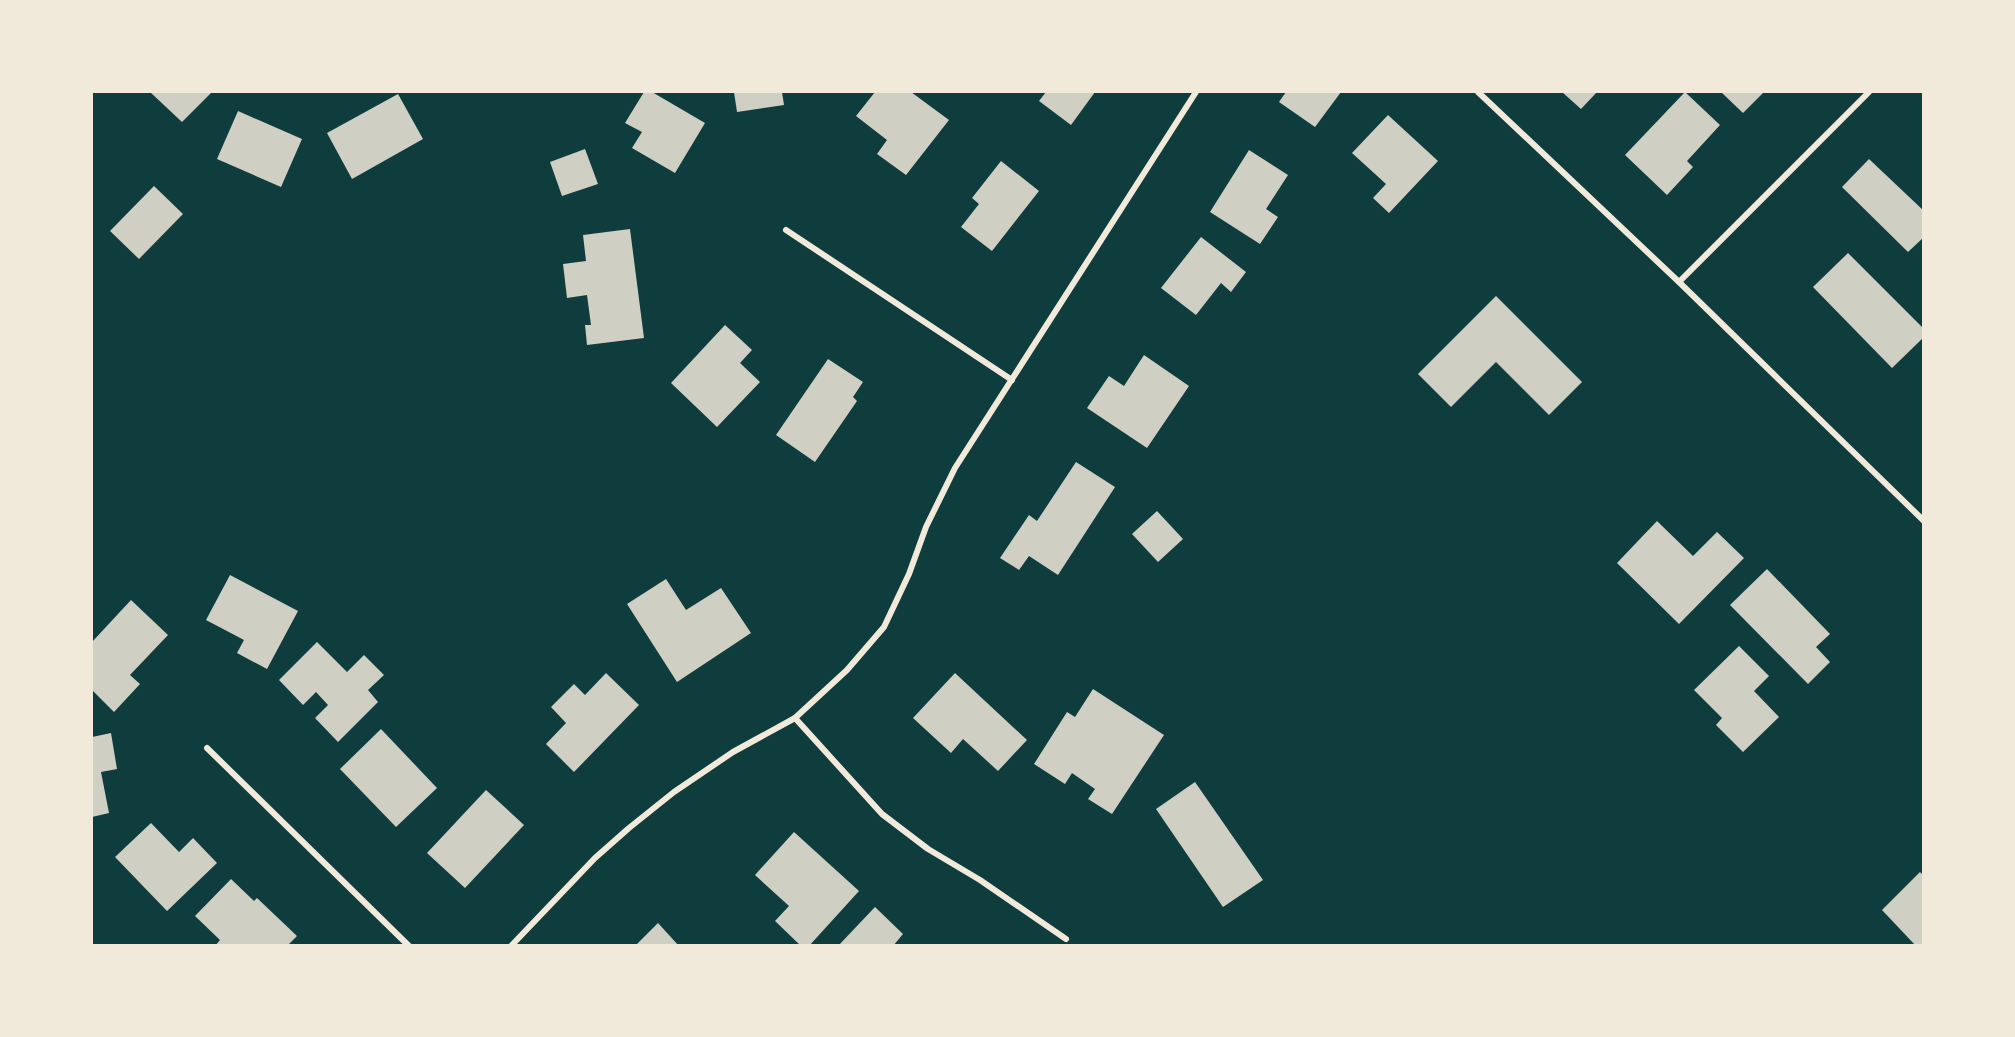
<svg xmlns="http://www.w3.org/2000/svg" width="2015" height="1037" font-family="Jost,sans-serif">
<rect width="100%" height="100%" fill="#0f3d3e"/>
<g fill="#cfcfc3">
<polygon points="150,92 212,92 182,122"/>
<polygon points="644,92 652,92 705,123 675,173 632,148 642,132 625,123"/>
<polygon points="734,92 782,92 784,105 737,112"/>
<polygon points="875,92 911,92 949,120 906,175 877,154 887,140 856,116"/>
<polygon points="1046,92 1095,92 1071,125 1039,101"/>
<polygon points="1286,92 1341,92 1315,127 1279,102"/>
<polygon points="1562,92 1597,92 1581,109"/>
<polygon points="1685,92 1720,125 1687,161 1693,167 1667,195 1625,155"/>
<polygon points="1721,92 1764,92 1743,113"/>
<polygon points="398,94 423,139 352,179 327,133"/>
<polygon points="238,111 302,139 281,187 217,159"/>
<polygon points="1388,115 1438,161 1389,213 1373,198 1386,184 1352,153"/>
<polygon points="585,149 598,184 562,196 550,162"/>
<polygon points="1249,150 1288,175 1266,209 1278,217 1260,244 1210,212"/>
<polygon points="1869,159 1924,211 1924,237 1908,252 1842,187"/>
<polygon points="1001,161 1039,191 992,251 961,227 979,204 972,198"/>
<polygon points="154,186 183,214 139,259 110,231"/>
<polygon points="630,229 644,338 587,345 585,325 591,325 587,295 567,298 563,264 586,261 583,235"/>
<polygon points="1201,237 1246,272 1231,292 1221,283 1196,315 1161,288"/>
<polygon points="1848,253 1924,329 1924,337 1892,368 1813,287"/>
<polygon points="1496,296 1582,382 1549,415 1496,362 1451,407 1418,374"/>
<polygon points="725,325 752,350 740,363 760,382 717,427 671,383"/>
<polygon points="1144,355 1189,386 1147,448 1087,408 1109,376 1124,386"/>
<polygon points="828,359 863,382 853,397 857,401 815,462 776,435"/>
<polygon points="1076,462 1115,487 1058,575 1029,556 1019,570 1000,558 1029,515 1037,521"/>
<polygon points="1157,511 1183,539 1158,562 1132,534"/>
<polygon points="1657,521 1693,556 1717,532 1744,558 1679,624 1617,563"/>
<polygon points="1767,569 1830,634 1816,647 1830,662 1808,684 1730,605"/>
<polygon points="230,575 298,611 267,669 237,653 244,640 206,620"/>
<polygon points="666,579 686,610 721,588 751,633 677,682 627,604"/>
<polygon points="131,600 168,635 130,675 140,684 114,712 92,690 92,642"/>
<polygon points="317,642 347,672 364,655 384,675 368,690 378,702 338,742 315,718 328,705 316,692 303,705 279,680"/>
<polygon points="1739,646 1769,676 1754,691 1779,717 1743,752 1716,725 1722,718 1694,690"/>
<polygon points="606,673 639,705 574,772 546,744 566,723 551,707 574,684 585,695"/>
<polygon points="955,673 1027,740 998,771 963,739 951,753 913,718"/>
<polygon points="1093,689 1164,735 1112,814 1088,799 1095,789 1072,773 1065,784 1034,764 1067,712 1075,717"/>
<polygon points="381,729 437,788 396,827 340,769"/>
<polygon points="111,733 117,769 101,772 109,813 92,817 92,737"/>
<polygon points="1195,782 1263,880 1223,907 1156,809"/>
<polygon points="486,790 524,825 465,888 427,853"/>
<polygon points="151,823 179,852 193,838 217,863 167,911 115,857"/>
<polygon points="794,832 859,891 809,946 801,946 775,921 789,906 755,875"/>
<polygon points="1920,872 1924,876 1924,946 1916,946 1882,910"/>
<polygon points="231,879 254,901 257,898 297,936 287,946 215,946 220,940 195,916"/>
<polygon points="875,907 903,934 893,946 838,946"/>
<polygon points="658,923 679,946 635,946"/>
</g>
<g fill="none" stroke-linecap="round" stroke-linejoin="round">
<g stroke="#f1e9da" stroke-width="6">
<polyline points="1478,92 1679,282 1924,521"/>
<polyline points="786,230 1012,380"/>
<polyline points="1679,282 1869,92"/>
<polyline points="795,718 882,814 928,849 980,880 1066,939"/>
<polyline points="207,748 409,946"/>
<polyline points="511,946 595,858 629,828 674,792 733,752 795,718 847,670 884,627 909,574 926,527 955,468 1196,92"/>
</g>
</g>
<rect width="2015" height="1037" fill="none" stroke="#f1e9da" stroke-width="186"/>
</svg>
